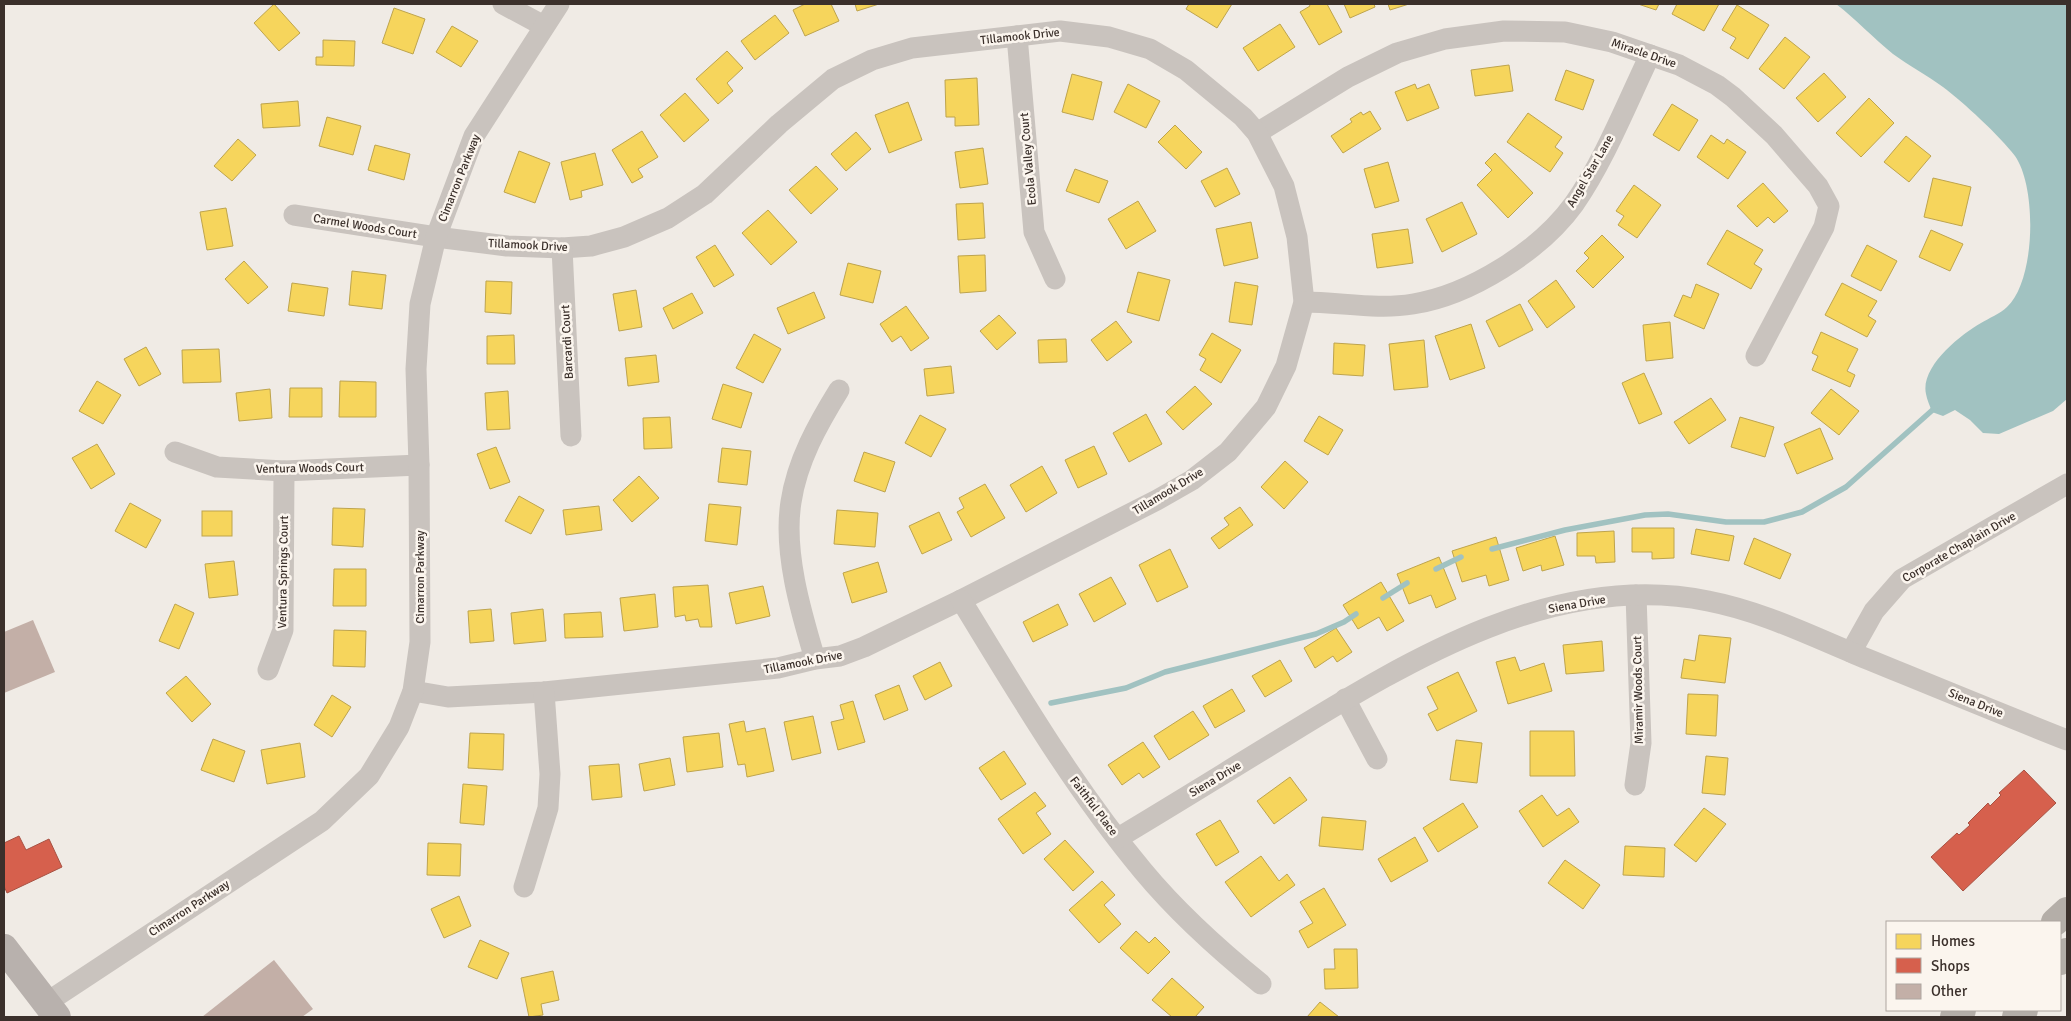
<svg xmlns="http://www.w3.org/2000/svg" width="2071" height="1021" font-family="Signika,sans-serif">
<rect width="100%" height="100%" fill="#f0ebe5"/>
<path fill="#a1c2c1" d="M1836,4H2067V399L2053,411L1999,434L1983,433L1970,420L1955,410L1943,416L1932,412C1930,406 1927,400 1926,394C1920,367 1960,335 1981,323C1989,318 2000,314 2007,307C2036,280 2037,187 2015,156C2000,136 1963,102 1943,87C1927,75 1909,66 1893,54C1873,38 1856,19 1836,4Z"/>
<g fill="#f6d55c" stroke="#bea44d">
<polygon points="274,4 300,33 279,51 254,23"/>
<polygon points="805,4 831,4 839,21 805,36 793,10"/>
<polygon points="855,4 879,4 857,11"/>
<polygon points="1189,4 1232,4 1217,28 1186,9"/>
<polygon points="1309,4 1327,4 1342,32 1319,45 1300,12 1310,6"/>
<polygon points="1344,4 1374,4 1375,7 1350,18"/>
<polygon points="1388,4 1409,4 1390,10"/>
<polygon points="1638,4 1659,4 1656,10"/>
<polygon points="1677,4 1719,4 1704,31 1672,14"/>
<polygon points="1737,5 1769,25 1748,59 1730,48 1736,38 1722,30"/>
<polygon points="394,8 425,19 413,54 382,43"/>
<polygon points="775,15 789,33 755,60 741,41"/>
<polygon points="1280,24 1295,47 1258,71 1243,48"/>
<polygon points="452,26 478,41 461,67 436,52"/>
<polygon points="1785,37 1810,57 1784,89 1759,69"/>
<polygon points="323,40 355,41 354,66 316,65 316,57 323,57"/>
<polygon points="727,51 743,68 727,83 733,91 718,104 696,79"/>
<polygon points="1509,65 1513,91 1475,96 1471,70"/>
<polygon points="1566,70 1594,80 1583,110 1555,100"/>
<polygon points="1824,73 1846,97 1818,122 1796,98"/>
<polygon points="1072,74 1102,82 1093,120 1062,112"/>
<polygon points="977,78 979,125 955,126 955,117 946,117 945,80"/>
<polygon points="1128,84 1160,101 1146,128 1114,112"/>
<polygon points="1415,84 1417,89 1429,84 1439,108 1407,121 1395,92"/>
<polygon points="685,93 709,120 684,142 660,115"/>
<polygon points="1869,98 1894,123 1861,157 1836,133"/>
<polygon points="298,101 300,126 263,128 261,104"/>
<polygon points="908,102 922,140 889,153 875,115"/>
<polygon points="1672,104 1698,120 1679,151 1653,135"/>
<polygon points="1370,111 1381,129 1343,153 1331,136 1352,122 1350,119 1361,112 1363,115"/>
<polygon points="1528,113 1562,137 1555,147 1563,153 1550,172 1507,142"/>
<polygon points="327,117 361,126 353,155 319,146"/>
<polygon points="1175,125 1202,152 1186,169 1158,142"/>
<polygon points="642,131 658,157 638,169 643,177 632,183 612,150"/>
<polygon points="856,132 871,149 846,171 831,154"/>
<polygon points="1711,135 1724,144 1727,139 1746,152 1728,179 1697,157"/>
<polygon points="1906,136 1931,156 1909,182 1884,162"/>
<polygon points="238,139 256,155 232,181 214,166"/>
<polygon points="375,145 410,154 404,180 368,170"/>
<polygon points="983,148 988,184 960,188 955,152"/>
<polygon points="519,151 550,163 535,203 504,192"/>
<polygon points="595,153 603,185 581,191 582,197 570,200 561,162"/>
<polygon points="1495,153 1533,193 1508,218 1477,185 1492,170 1485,163"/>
<polygon points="1388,162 1399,201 1375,208 1364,169"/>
<polygon points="816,166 838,189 811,214 789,190"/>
<polygon points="1227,168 1240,194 1215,207 1201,181"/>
<polygon points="1075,169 1108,181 1099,203 1066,191"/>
<polygon points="1933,178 1971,187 1962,226 1924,217"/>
<polygon points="1763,183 1788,211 1774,223 1768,217 1757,227 1737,206"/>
<polygon points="1634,185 1661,205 1637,238 1618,225 1624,216 1616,211"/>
<polygon points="1138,201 1156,231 1126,249 1108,219"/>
<polygon points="1462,202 1477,234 1442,252 1426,219"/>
<polygon points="983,203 985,238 958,240 956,204"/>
<polygon points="226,208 233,246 207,250 200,212"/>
<polygon points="768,210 797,242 771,265 742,233"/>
<polygon points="1251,222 1258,258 1224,266 1216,229"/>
<polygon points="1408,229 1413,263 1377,268 1372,234"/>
<polygon points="1727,230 1763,250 1754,264 1762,269 1751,289 1707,264"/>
<polygon points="1931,230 1963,244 1950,271 1919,257"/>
<polygon points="1602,235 1624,257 1593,288 1576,271 1589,258 1584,253"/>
<polygon points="715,245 734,275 714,287 696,257"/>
<polygon points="1867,245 1897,261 1881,291 1851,276"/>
<polygon points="985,255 986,291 960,293 958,256"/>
<polygon points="244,261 268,287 248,304 225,279"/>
<polygon points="848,263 881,271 873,303 840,295"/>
<polygon points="352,271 386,275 382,309 349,305"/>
<polygon points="1138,272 1170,280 1159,321 1127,312"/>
<polygon points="1556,280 1575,307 1547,328 1528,301"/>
<polygon points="486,281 512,282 511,314 485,312"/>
<polygon points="1235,282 1258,286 1252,325 1229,322"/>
<polygon points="292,283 328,288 324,316 288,311"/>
<polygon points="1842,283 1877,301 1868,316 1876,321 1867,337 1825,315"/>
<polygon points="1696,284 1719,294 1704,329 1674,316 1683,295 1691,298"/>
<polygon points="636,290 642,327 619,331 613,294"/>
<polygon points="814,292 825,318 788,334 777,308"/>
<polygon points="692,293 703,313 673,329 663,308"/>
<polygon points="1520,304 1533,330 1499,347 1486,321"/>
<polygon points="906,306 929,338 911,351 901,336 892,342 880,324"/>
<polygon points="999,315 1016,333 997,350 980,331"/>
<polygon points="1116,321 1132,342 1107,361 1091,340"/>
<polygon points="1670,322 1673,358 1646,361 1643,325"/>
<polygon points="1471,324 1485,368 1450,380 1435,336"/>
<polygon points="1821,332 1858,349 1847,371 1855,375 1850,387 1812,370 1818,356 1812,353"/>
<polygon points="1212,333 1241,350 1221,383 1200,370 1206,359 1199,355"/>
<polygon points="754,334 781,349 763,383 736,368"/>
<polygon points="514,335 515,364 487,364 487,336"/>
<polygon points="1066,339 1067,362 1039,363 1038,340"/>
<polygon points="1424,340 1428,387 1394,390 1389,344"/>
<polygon points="1334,343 1365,345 1363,376 1333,374"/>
<polygon points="146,347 161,374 139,386 124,359"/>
<polygon points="219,349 221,382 183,383 182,350"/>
<polygon points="656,355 659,382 628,386 625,358"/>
<polygon points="951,366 954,393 927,396 924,369"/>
<polygon points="1644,373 1662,414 1639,424 1622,383"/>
<polygon points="97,381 121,395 103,424 79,411"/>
<polygon points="340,381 376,382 376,417 339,417"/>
<polygon points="723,384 752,393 741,428 712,419"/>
<polygon points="1195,386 1212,404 1183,430 1166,412"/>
<polygon points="290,388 322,388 322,417 289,417"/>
<polygon points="270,389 272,418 239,421 236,393"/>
<polygon points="1831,389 1859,411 1839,435 1811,413"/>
<polygon points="508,391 510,429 487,430 485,393"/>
<polygon points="1711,398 1726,420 1689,444 1674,422"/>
<polygon points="1146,414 1162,444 1129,462 1113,433"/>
<polygon points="920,415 946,429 931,457 905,443"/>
<polygon points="1319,416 1343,430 1328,455 1304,441"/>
<polygon points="670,417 672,448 644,449 643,418"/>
<polygon points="1740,417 1774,427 1765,457 1731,447"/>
<polygon points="1820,428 1833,459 1797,474 1784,444"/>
<polygon points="97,444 115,474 91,489 72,458"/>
<polygon points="1094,446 1107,474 1078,488 1065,460"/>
<polygon points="496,447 510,482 490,489 477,454"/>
<polygon points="722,448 751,451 747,485 718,482"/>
<polygon points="864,452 895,462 885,492 854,481"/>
<polygon points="1285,461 1308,482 1284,509 1261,487"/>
<polygon points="1042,466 1057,493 1026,512 1010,485"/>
<polygon points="639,476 659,498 632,522 613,500"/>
<polygon points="985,484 1005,518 971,537 957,512 964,508 959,498"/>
<polygon points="519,496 544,510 531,534 505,521"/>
<polygon points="130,503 161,520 146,548 115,531"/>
<polygon points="709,504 741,507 737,545 705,541"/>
<polygon points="599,506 602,530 566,535 563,510"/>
<polygon points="1240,507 1253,525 1219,549 1211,538 1229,525 1224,518"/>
<polygon points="333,508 365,509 363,547 332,545"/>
<polygon points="837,510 878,513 875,547 834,544"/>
<rect x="202" y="511" width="30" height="25"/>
<polygon points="939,512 952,540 922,554 909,526"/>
<polygon points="1632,528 1674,528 1674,558 1652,559 1652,552 1632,552"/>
<polygon points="1696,529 1734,536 1729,561 1691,554"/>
<polygon points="1614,531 1615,562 1596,563 1595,556 1577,556 1577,533"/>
<polygon points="1555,536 1564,565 1542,571 1541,565 1523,571 1516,548"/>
<polygon points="1496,537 1509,580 1489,586 1486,575 1462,582 1452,551"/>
<polygon points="1754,538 1791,554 1780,579 1744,564"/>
<polygon points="1170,549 1188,587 1157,602 1139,565"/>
<polygon points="1439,557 1456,599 1436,608 1431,595 1409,604 1397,574"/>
<polygon points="234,561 238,595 209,598 205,564"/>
<polygon points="878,562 887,592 852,603 843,573"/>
<polygon points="334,569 366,569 366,606 333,606"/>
<polygon points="1111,577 1126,604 1094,622 1079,594"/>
<polygon points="1381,582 1404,621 1387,631 1379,617 1358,629 1343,605"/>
<polygon points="708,585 712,627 700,627 698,619 686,621 685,615 675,617 673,587"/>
<polygon points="763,586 770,616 736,624 729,593"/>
<polygon points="655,594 658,627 624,631 620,598"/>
<polygon points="175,604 194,613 179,649 159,641"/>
<polygon points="1058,604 1068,625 1033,642 1023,622"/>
<polygon points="491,609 494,641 470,643 468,611"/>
<polygon points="543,609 546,641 514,644 511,613"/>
<polygon points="601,612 603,637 565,638 564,614"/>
<polygon points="1336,628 1352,652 1337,662 1333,656 1315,668 1304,648"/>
<polygon points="334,630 366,631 365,667 333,666"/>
<polygon points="1699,635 1731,638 1725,683 1681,678 1684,659 1695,661"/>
<polygon points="1602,641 1604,671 1566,674 1563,645"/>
<polygon points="1515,657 1520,671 1544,663 1552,691 1508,704 1496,662"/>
<polygon points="1280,660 1292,681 1265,697 1252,676"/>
<polygon points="940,662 952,686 925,700 913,676"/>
<polygon points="1458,672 1477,711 1437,731 1428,714 1438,709 1427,687"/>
<polygon points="186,676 211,704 192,722 166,693"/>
<polygon points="899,685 908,710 884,720 875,695"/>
<polygon points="1232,689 1245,711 1215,728 1203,706"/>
<polygon points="1688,694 1718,695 1716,736 1686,734"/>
<polygon points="332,695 351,707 332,737 314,725"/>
<polygon points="853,701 865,742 838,750 831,722 844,719 840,705"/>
<polygon points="1193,711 1209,735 1169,760 1154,736"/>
<polygon points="813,716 821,753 792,760 784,722"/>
<polygon points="744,721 746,732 765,728 774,771 747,777 745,764 738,765 729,724"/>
<polygon points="1530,731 1574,731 1575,776 1530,776"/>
<polygon points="470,733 504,734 503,770 468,768"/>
<polygon points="719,733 723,767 687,772 683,737"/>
<polygon points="213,739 245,751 234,782 201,770"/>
<polygon points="1456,740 1482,743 1477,783 1450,780"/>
<polygon points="1143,742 1160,767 1143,778 1139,773 1122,785 1108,765"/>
<polygon points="300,743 305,777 267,784 261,750"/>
<polygon points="1004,751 1026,784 1001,800 979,768"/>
<polygon points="1706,756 1728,758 1725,795 1702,793"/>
<polygon points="670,758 675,785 644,791 639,764"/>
<polygon points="619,764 622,797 592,800 589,766"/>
<polygon points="1290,777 1307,800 1274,824 1257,801"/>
<polygon points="463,784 487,786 484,825 460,823"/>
<polygon points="1035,792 1046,806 1036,813 1051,834 1023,854 998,819"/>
<polygon points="1542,795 1557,816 1569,808 1579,822 1543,847 1519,811"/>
<polygon points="1463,803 1478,827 1438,852 1423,828"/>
<polygon points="1704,808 1726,824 1696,862 1674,845"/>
<polygon points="1322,817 1366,821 1363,850 1319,846"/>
<polygon points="1220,820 1239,852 1216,866 1196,834"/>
<polygon points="1415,837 1428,861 1391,882 1378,859"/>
<polygon points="1065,840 1094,872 1073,891 1044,859"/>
<polygon points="428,843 461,844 460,876 427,875"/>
<polygon points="1625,846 1665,848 1664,877 1623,875"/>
<polygon points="1261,856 1279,881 1287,874 1295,885 1251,917 1225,882"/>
<polygon points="1565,860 1600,885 1583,909 1548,883"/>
<polygon points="1102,881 1115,895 1104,905 1121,924 1099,943 1069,910"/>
<polygon points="1324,888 1346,925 1308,948 1299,931 1313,923 1300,902"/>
<polygon points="459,896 471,926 444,938 431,909"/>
<polygon points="1136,931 1149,943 1155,937 1170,952 1148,974 1120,948"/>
<polygon points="480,940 509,953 497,979 468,967"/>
<polygon points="1334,949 1357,949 1358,988 1325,989 1324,969 1335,969"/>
<polygon points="553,971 559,1000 541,1004 543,1015 529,1017 521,978"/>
<polygon points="1172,978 1204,1007 1195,1017 1172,1017 1152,1000"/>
<polygon points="1320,1002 1339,1017 1307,1017"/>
</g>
<g fill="#d6604d" stroke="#a85243">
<polygon points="2024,770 2056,803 1963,891 1931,857 1957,833 1959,835 1970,825 1968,823 1988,803 1990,806 2001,795 1999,793"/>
<polygon points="19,836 26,850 49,839 62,867 7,893 4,886 4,843"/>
</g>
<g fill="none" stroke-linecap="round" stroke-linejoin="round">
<g stroke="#a1c2c1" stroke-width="5.5">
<polyline points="1492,549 1565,530 1645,515 1668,514 1726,522 1764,522 1802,512 1846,487 1937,406"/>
<polyline points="1436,569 1461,557"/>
<polyline points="1383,598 1407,583"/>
<polyline points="1051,703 1126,688 1165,672 1316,634 1344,622 1356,614"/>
</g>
</g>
<g fill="#c3afa7">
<polygon points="33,620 55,672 4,693 4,632"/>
<polygon points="274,960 313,1009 302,1017 202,1017"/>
</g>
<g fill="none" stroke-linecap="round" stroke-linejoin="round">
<g stroke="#c9c3be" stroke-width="21">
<polyline points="503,4 544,26"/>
<polyline points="1017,36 1034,232 1055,279"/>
<polyline points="1257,133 1348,77 1397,53 1445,39 1504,31 1565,32 1612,42 1679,65 1717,85 1733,97 1774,135 1818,186 1829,206 1824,227 1756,356"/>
<polyline points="294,215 436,237 507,246 562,248 591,246 624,237 668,218 705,194 779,124 833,79 872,60 912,48 1017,36 1060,31 1109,37 1150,49 1186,70 1243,117 1257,133 1284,186 1297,237 1304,302 1286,366 1266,407 1228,452 1192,480 1157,500 961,600 864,647 840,656 815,659 778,668 544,692 448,697 413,691"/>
<polyline points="562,248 571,436"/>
<path d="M1304,302C1340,302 1377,310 1413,304C1470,295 1540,251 1574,204C1604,161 1627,103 1650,55"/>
<polyline points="175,452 217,467 284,471 419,465"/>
<path d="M961,600C1018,693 1073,787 1143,871C1177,912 1219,950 1261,984"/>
<polyline points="1851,652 1874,611 1902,579 2067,484"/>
<path d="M815,659C801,612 783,552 791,502C797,461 818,424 839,390"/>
<polyline points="268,670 283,630 284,471"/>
<polyline points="1345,699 1377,759"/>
<polyline points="1635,785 1641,743 1636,595"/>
<path d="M1118,838C1175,804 1231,769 1287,735C1411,659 1557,570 1708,601C1760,611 1807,634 1855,654C1926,683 1996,712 2067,740"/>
<polyline points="524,887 548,808 550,774 544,692"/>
<polyline points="46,1003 322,821 369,776 399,727 413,691 420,642 419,465 416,369 420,304 436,237 474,136 559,4"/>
</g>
<polyline stroke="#b8b1ad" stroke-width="28" points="4,948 57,1017"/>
<g stroke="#b4aea8" stroke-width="28">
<polyline points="2055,922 2067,911"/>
<polyline points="2060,961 2067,952"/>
<polyline points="1954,1017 1962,1010"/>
<polyline points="2016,1017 2024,1010"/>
</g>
</g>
<g text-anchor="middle" stroke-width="5" stroke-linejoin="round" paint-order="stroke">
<g font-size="12" fill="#3b302b" stroke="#fbf5ee">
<text transform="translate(1020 36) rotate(-6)" y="4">Tillamook Drive</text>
<text transform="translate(1644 53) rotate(19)" y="4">Miracle Drive</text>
<text transform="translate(1028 159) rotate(-95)" y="4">Ecola Valley Court</text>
<text transform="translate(1590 171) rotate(-60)" y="4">Angel Star Lane</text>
<text transform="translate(459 178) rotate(-68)" y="4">Cimarron Parkway</text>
<text transform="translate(365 226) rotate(9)" y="4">Carmel Woods Court</text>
<text transform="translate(528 245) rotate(3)" y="4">Tillamook Drive</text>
<text transform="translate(567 342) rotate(-93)" y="4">Barcardi Court</text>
<text transform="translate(310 468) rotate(-1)" y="4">Ventura Woods Court</text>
<text transform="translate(1168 491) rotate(-31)" y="4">Tillamook Drive</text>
<text transform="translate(1959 547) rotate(-30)" y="4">Corporate Chaplain Drive</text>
<text transform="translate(283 572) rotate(-89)" y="4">Ventura Springs Court</text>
<text transform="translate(420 577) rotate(-90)" y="4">Cimarron Parkway</text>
<text transform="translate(1577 604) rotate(-10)" y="4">Siena Drive</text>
<text transform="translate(803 662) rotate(-11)" y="4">Tillamook Drive</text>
<text transform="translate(1638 690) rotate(-91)" y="4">Miramir Woods Court</text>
<text transform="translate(1976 703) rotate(22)" y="4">Siena Drive</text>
<text transform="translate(1215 779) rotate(-31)" y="4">Siena Drive</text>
<text transform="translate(1094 806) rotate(53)" y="4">Faithful Place</text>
<text transform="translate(189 908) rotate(-33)" y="4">Cimarron Parkway</text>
</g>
</g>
<rect width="2071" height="1021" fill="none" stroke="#3b302b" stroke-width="10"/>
<rect x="1886" y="921" width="175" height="90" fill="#fbf5ee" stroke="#aea6a0"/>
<rect x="1896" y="934" width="25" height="15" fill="#f6d55c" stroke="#aea6a0"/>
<text x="1931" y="946" font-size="15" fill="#3b302b">Homes</text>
<rect x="1896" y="958" width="25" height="15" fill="#d6604d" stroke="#aea6a0"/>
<text x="1931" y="971" font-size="15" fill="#3b302b">Shops</text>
<rect x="1896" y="984" width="25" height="15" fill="#c3afa7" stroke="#aea6a0"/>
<text x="1931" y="996" font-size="15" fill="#3b302b">Other</text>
</svg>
